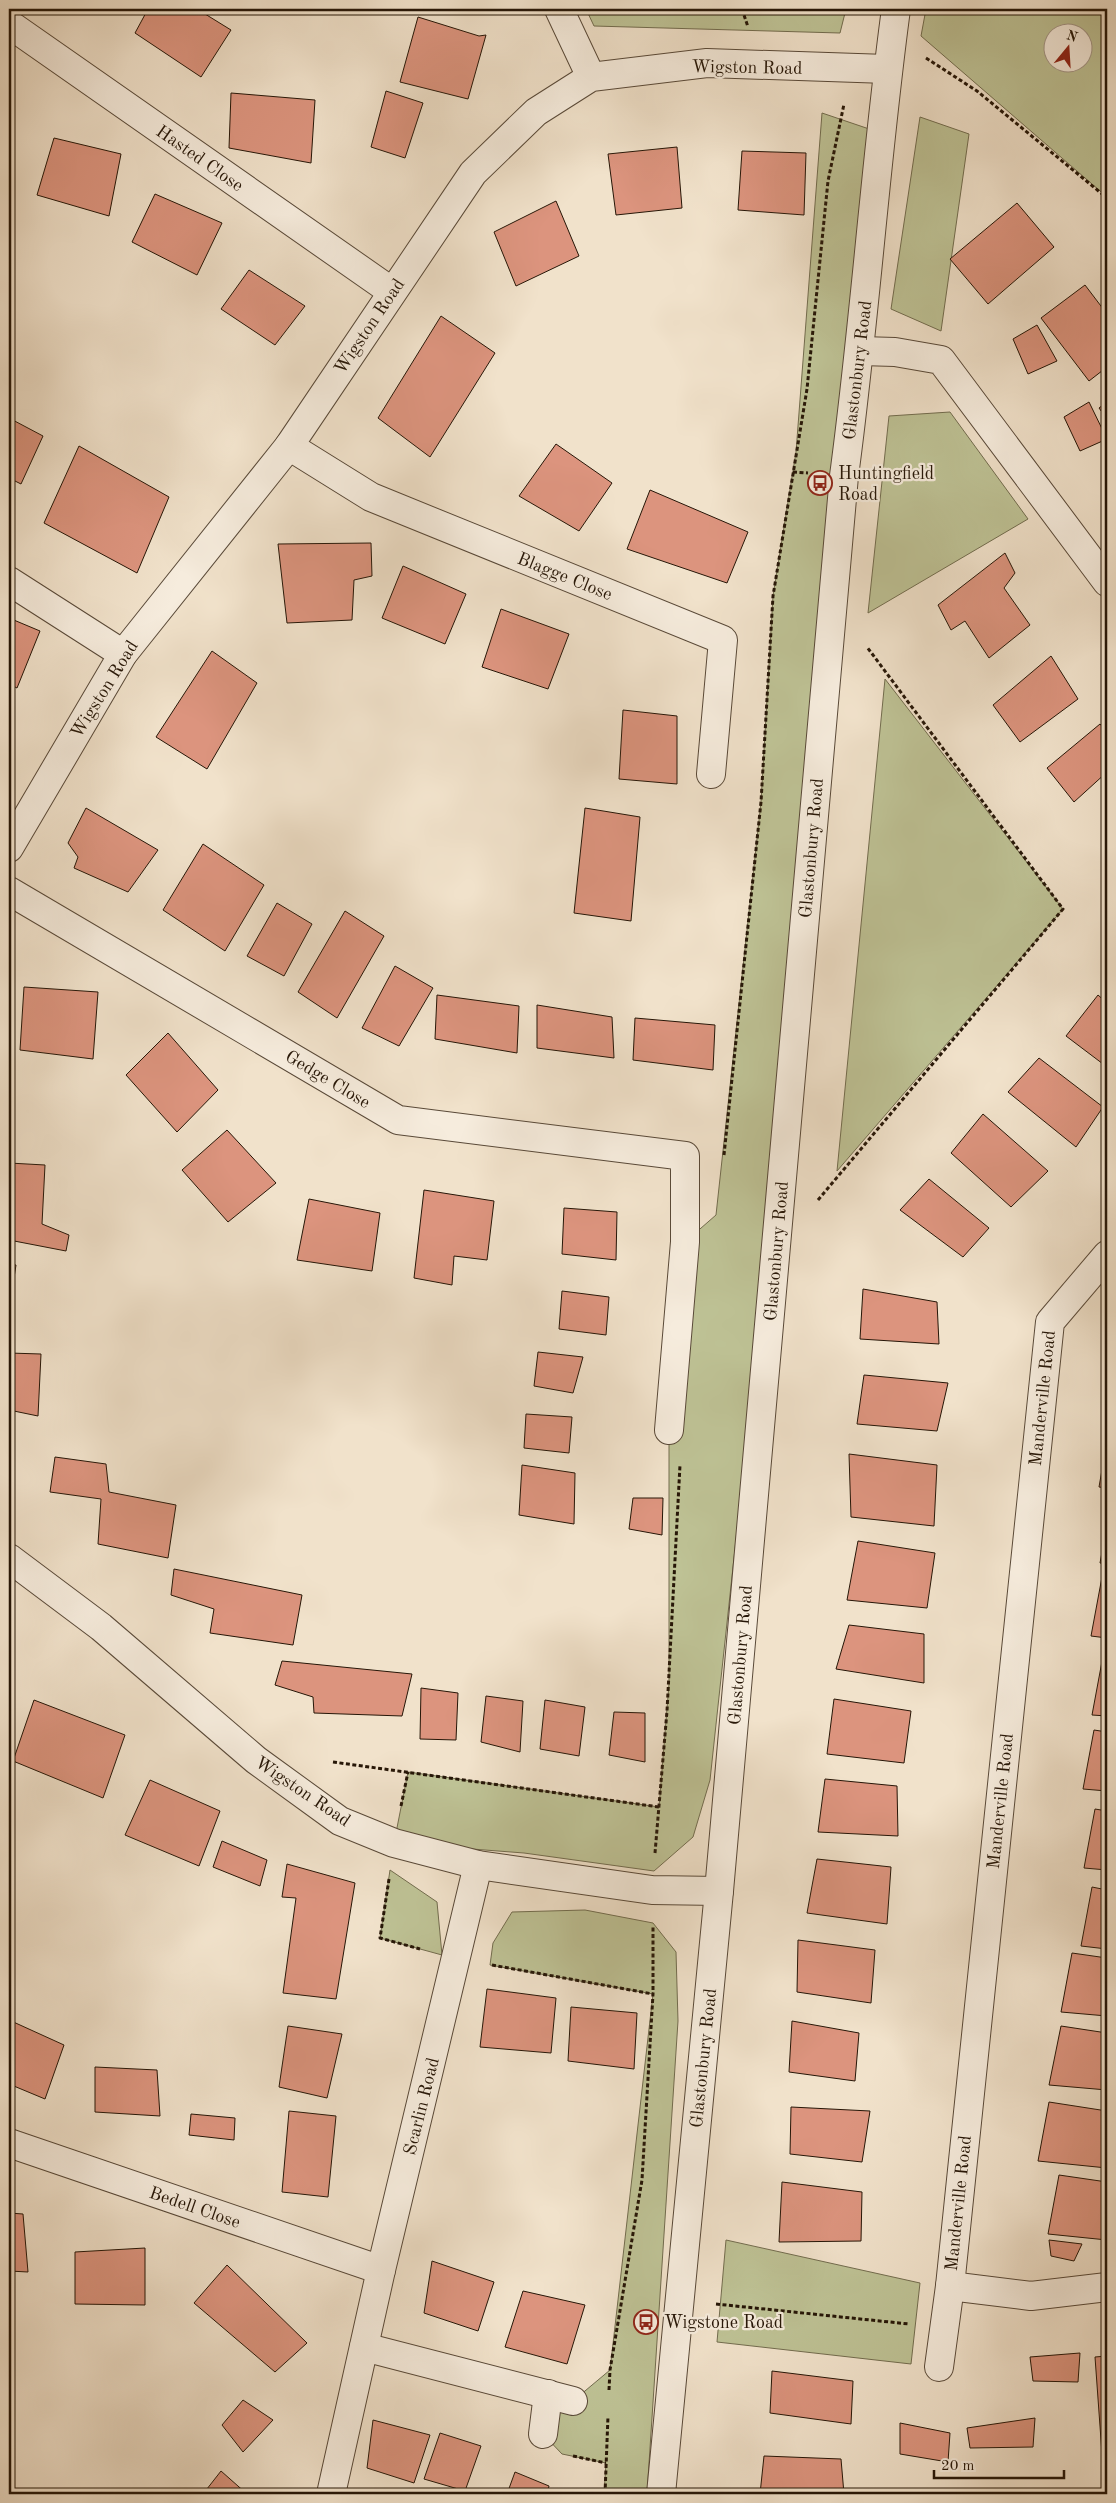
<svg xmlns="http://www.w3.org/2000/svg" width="1116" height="2503" font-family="'Old Standard TT',serif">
<rect width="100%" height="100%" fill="#f1e2cb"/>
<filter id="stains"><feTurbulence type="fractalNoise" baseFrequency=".004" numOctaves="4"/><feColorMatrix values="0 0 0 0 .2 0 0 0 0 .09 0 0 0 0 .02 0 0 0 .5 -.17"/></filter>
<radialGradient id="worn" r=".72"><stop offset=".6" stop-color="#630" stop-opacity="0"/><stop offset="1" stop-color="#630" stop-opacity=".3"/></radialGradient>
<g fill="#bec295" stroke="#726c4e" fill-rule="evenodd">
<polygon points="586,9 846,9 840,33 594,26"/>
<path d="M926,9H1107V197L921,36ZM1084,32V62H1054V32Z"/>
<polygon points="822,113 881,133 771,1216 710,1780 693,1837 654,1871 524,1853 394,1843 408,1772 659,1807 669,1684 669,1430 685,1242 716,1215 761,802 773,596 796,452"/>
<polygon points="920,117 969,134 941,331 891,309"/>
<polygon points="950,412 1028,519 868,613 889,416"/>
<polygon points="885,679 1063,909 837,1171"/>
<polygon points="390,1870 437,1902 442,1955 380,1938"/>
<polygon points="585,1910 653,1923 676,1952 678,2021 647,2494 604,2494 606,2463 562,2454 543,2434 548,2394 573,2401 610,2370 653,1994 490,1965 493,1943 512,1912"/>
<polygon points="726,2240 920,2283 911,2364 717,2342"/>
</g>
<g fill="#dc947e" stroke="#261607">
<polygon points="148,9 197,9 231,30 201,77 135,33"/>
<polygon points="418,17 479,36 486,35 468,99 400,82"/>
<polygon points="386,91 423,103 405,158 371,147"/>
<rect x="9" y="93" width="2" height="56"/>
<polygon points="231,93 315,100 311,163 229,148"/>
<polygon points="54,138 121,154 109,216 37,195"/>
<polygon points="677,147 682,208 616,215 608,154"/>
<polygon points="742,151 806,153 804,215 738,210"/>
<polygon points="155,194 222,223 197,275 132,242"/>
<polygon points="556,201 579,256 516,286 494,232"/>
<polygon points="1017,203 1054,247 988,304 950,259"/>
<polygon points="249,270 305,306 275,345 221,309"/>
<polygon points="1085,285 1107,314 1107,367 1089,381 1041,318"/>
<polygon points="441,316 495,353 430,457 378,418"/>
<polygon points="1037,325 1057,361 1028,374 1013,339"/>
<polygon points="1089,402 1107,439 1080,451 1064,417"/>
<polygon points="1107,402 1107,419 1099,408"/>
<polygon points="9,418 43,436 21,484 9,478"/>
<polygon points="556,444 612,483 579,531 519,496"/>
<polygon points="79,446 169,497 137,573 44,523"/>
<polygon points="650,490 748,532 727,583 627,549"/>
<polygon points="371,543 372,576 354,580 352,620 287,623 278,544"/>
<polygon points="1005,553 1015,573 1004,588 1030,625 989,658 965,621 951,630 938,605"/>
<polygon points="403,566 466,594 445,644 382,618"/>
<polygon points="501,609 569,634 548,689 482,667"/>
<polygon points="9,618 40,631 17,688 9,684"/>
<polygon points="212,651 257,683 207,769 156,737"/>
<polygon points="1051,656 1078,699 1020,742 993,705"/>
<polygon points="623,710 677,716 677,784 619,779"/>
<polygon points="1100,724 1107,732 1107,772 1074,802 1047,768"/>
<polygon points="86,808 158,850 128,892 74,868 78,857 68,843"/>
<polygon points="585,808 640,817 631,921 574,913"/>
<polygon points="203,844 264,885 225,951 163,910"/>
<polygon points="277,903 312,924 284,976 247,956"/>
<polygon points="345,911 384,936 337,1018 298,992"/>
<polygon points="395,966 433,988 399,1046 362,1028"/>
<polygon points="24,987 98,992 93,1059 20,1050"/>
<polygon points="437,995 519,1006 517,1053 435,1039"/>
<polygon points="1098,995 1107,1003 1107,1067 1066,1036"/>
<polygon points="537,1005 612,1017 614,1058 537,1048"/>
<polygon points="635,1018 715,1025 713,1070 633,1060"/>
<polygon points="168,1033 218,1090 177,1132 126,1075"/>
<polygon points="1039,1058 1103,1107 1076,1147 1008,1092"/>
<polygon points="983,1114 1048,1171 1011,1207 951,1153"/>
<polygon points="227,1130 276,1183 228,1222 182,1170"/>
<polygon points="9,1163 45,1165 42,1224 69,1235 66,1251 9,1240"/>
<polygon points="929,1179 989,1228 963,1257 900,1210"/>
<polygon points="424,1190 494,1201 487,1260 454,1256 452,1285 414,1278"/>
<polygon points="309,1199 380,1213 372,1271 297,1260"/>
<polygon points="564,1208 617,1212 616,1260 562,1254"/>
<polygon points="9,1264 16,1265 9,1310"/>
<polygon points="863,1289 937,1302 939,1344 860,1339"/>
<polygon points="562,1291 609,1297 606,1335 559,1329"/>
<polygon points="538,1352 583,1357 573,1393 534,1386"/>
<polygon points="9,1353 41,1354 38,1416 9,1410"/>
<polygon points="864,1375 948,1383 937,1431 857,1424"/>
<polygon points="526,1414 572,1417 569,1453 524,1448"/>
<polygon points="1107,1441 1107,1488 1099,1487"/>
<polygon points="849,1454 937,1465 934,1526 851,1517"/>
<polygon points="55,1457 106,1464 109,1492 176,1505 168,1558 98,1544 101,1499 50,1492"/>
<polygon points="522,1465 575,1473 574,1524 519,1515"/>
<polygon points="633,1498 663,1498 662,1535 629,1529"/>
<polygon points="1107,1525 1107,1564 1100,1563"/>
<polygon points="858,1541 935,1553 927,1608 847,1600"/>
<polygon points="174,1569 302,1595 293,1645 210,1633 214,1609 171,1595"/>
<polygon points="1102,1577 1107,1578 1107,1638 1091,1636"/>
<polygon points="849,1625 924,1634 924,1683 836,1669"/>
<polygon points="1103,1656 1107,1657 1107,1716 1092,1715"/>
<polygon points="282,1661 412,1674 402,1716 314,1713 313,1697 275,1685"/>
<polygon points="421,1688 458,1693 456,1740 420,1739"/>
<polygon points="486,1696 523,1701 520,1752 481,1742"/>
<polygon points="834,1699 911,1711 904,1763 827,1754"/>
<polygon points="34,1700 125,1735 103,1798 13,1761"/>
<polygon points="545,1700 585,1707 579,1756 540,1749"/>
<polygon points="614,1712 645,1713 645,1762 609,1755"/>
<polygon points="1094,1730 1107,1732 1107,1791 1083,1789"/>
<polygon points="825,1779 897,1786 898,1836 818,1832"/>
<polygon points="150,1780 220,1811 199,1866 125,1835"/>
<polygon points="1095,1809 1107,1811 1107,1870 1084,1868"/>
<polygon points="222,1841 267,1860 260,1886 213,1867"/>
<polygon points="817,1859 891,1867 887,1924 807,1913"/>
<polygon points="287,1864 355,1883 336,1999 283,1993 296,1898 282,1897"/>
<polygon points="1092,1887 1107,1890 1107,1949 1081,1946"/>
<polygon points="798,1940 875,1950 871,2003 797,1992"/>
<polygon points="1072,1953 1107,1958 1107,2016 1061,2012"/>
<polygon points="487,1989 556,1998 551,2053 480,2047"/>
<polygon points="571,2007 637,2013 634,2069 568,2061"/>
<polygon points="9,2020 64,2045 45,2099 9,2084"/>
<polygon points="792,2021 859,2033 855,2081 789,2072"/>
<polygon points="288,2026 342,2034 327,2098 279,2087"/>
<polygon points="1061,2026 1107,2033 1107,2090 1049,2085"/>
<polygon points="95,2067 157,2070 160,2116 95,2112"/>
<polygon points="1049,2102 1107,2111 1107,2168 1038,2161"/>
<polygon points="791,2107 870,2111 862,2162 790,2154"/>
<polygon points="289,2111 336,2116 328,2197 282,2192"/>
<polygon points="191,2114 235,2118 234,2140 189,2135"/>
<polygon points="1059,2175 1107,2182 1107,2240 1048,2234"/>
<polygon points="782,2182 862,2192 861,2241 779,2242"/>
<polygon points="9,2213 23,2214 28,2272 9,2271"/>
<polygon points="1049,2240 1082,2244 1074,2261 1051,2256"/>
<polygon points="145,2248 145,2305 75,2304 75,2252"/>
<polygon points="432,2261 494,2282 478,2331 424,2313"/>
<polygon points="227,2265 307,2343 275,2372 194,2303"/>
<polygon points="523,2291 585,2305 567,2364 505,2347"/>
<polygon points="1080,2353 1078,2382 1033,2381 1030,2357"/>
<polygon points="1107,2356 1107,2452 1102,2454 1095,2357"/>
<polygon points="772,2371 853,2381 851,2424 770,2413"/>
<polygon points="243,2400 273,2420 243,2452 222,2425"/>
<polygon points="1035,2418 1033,2447 970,2448 967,2428"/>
<polygon points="373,2420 430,2435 414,2483 367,2468"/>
<polygon points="900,2423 950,2433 948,2462 900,2454"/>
<polygon points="440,2433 481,2446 465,2491 424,2479"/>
<polygon points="764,2456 841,2459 844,2494 760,2494"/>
<polygon points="221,2471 247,2494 203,2494"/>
<polygon points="515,2472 549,2486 547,2494 507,2494"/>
</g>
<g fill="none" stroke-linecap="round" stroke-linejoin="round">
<defs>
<g id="minor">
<polyline points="559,9 591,77"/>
<polyline points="9,24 391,291"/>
<polyline points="861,351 895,352 941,360 1107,582"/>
<polyline points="289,446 371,497 723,640 711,774"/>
<polyline points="9,581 123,654"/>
<polyline points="9,848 123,654 289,446 473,173 536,112 591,77 707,63 887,69"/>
<polyline points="9,891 398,1120 685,1156 685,1242 669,1430"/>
<polyline points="9,1558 101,1627 256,1760 340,1821 394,1843 478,1865 652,1890 719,1891"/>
<polyline points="9,2143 381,2270"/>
<polyline points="950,2286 1031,2296 1107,2287"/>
<polyline points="364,2347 573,2401"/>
<polyline points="939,2367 950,2286 1050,1322 1107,1255"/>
<polyline points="543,2434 548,2394"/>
<polyline points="331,2494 381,2270 478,1865"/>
<path d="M661,2494L719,1891L844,476C865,321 875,164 896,9"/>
</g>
</defs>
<use href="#minor" stroke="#594938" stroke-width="30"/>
<g stroke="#261607" stroke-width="3" stroke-dasharray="4 2.5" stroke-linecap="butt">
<polyline points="742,9 748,27"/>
<polyline points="926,58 977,91 1107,198"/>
<polyline points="793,472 808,473"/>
<polyline points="724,1155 761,802 773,596 807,389 828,181 844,104"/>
<polyline points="818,1200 1063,909 867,647"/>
<polyline points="333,1762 659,1807"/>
<polyline points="401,1806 408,1772"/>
<polyline points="655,1853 667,1711 680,1465"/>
<polyline points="389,1879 380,1938 420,1949"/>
<polyline points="492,1965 653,1994"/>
<polyline points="716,2304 909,2324"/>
<polyline points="609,2390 610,2370 642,2180 653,1994 653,1927"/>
<polyline points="573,2456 606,2463"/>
<polyline points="605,2494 608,2416"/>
</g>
<use href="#minor" stroke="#f6ecdd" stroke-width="28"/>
</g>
<defs>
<symbol id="bus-ring" viewBox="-11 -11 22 22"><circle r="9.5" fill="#f6ecdd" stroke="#8f2418" stroke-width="1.5"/><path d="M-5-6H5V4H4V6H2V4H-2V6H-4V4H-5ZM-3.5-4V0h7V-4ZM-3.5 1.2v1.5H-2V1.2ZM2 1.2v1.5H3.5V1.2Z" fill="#8f2418"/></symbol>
</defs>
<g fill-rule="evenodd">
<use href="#bus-ring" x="806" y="469" width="28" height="28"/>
<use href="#bus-ring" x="632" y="2308" width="28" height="28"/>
</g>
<g text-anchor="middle" stroke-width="4.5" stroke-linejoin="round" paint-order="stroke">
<g font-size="18" fill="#261607" stroke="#f6ecdd">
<text transform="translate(747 67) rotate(1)" y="6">Wigston Road</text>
<text transform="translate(200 158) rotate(35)" y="6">Hasted Close</text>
<text transform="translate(369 326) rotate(-56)" y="6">Wigston Road</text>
<text transform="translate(857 370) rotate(-83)" y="6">Glastonbury Road</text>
<text transform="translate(565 576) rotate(22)" y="6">Blagge Close</text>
<text transform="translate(104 689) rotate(-58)" y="6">Wigston Road</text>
<text transform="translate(811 848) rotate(-85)" y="6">Glastonbury Road</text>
<text transform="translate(328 1079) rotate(31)" y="6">Gedge Close</text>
<text transform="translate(776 1251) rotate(-85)" y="6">Glastonbury Road</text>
<text transform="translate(1042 1398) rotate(-84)" y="6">Manderville Road</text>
<text transform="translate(740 1655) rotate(-85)" y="6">Glastonbury Road</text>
<text transform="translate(303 1791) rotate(34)" y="6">Wigston Road</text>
<text transform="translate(1000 1801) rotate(-84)" y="6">Manderville Road</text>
<text transform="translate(703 2058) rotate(-84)" y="6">Glastonbury Road</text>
<text transform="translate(421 2106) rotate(-76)" y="6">Scarlin Road</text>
<text transform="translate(958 2203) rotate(-84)" y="6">Manderville Road</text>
<text transform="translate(195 2207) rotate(19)" y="6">Bedell Close</text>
</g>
<g font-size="18" fill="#261607" stroke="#f6ecdd" text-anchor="start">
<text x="838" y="479">Huntingfield<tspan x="838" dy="21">Road</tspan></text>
<text x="664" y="2328">Wigstone Road</text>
</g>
</g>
<rect width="1116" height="2503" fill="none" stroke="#f1e2cb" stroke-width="30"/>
<rect x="10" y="10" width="1096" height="2483" fill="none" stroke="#261607" stroke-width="2.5"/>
<rect x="15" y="15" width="1086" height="2473" fill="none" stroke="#261607"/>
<g transform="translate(1068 48) rotate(18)"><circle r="24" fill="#f6ecdd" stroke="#a39687"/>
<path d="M0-4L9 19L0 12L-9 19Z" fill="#8f2418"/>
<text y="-8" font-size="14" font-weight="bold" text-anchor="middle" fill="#261607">N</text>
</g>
<path d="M934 2470v8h130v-8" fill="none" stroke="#261607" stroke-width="2.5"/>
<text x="941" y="2470" font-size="15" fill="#261607" stroke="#f6ecdd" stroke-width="4" paint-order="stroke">20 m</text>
<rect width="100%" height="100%" filter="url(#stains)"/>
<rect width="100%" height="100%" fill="url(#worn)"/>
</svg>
